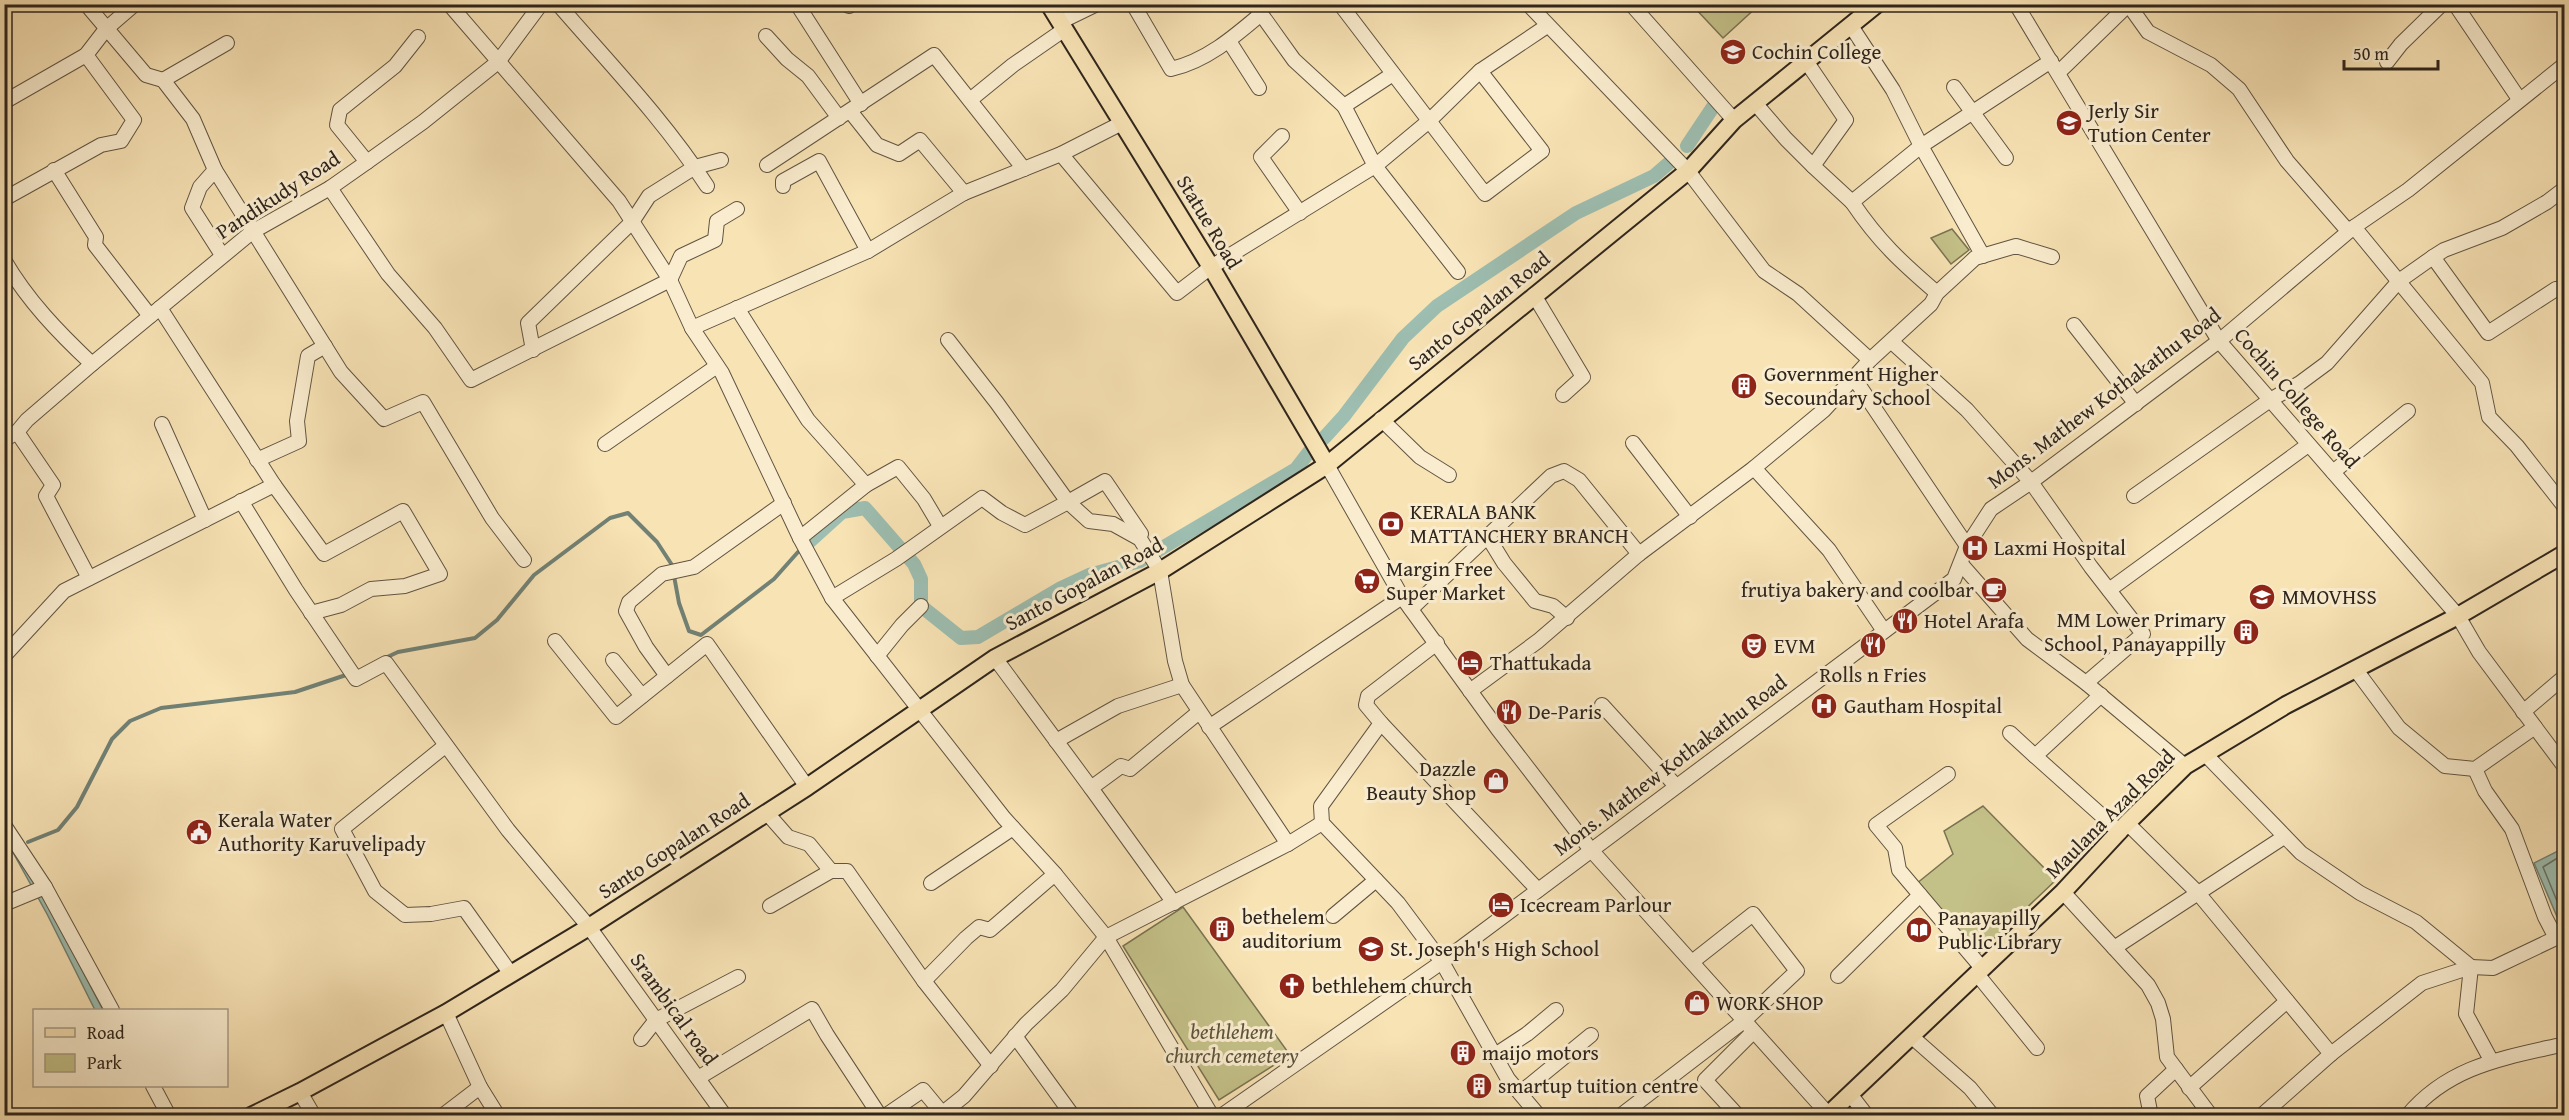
<svg xmlns="http://www.w3.org/2000/svg" width="2569" height="1120" font-family="'Gentium Book Plus',serif">
<rect width="100%" height="100%" fill="#f8e3b5"/>
<filter id="stains"><feTurbulence type="fractalNoise" baseFrequency=".00333" numOctaves="4"/><feColorMatrix values="0 0 0 0 .2 0 0 0 0 .09 0 0 0 0 .02 0 0 0 .5 -.17"/></filter>
<radialGradient id="worn" r=".72"><stop offset=".6" stop-color="#630" stop-opacity="0"/><stop offset="1" stop-color="#630" stop-opacity=".3"/></radialGradient>
<g fill="#c4c188" stroke="#797352" stroke-width="1.5">
<polygon points="1692,5 1759,5 1723,38"/>
<polygon points="1952,229 1969,250 1951,264 1931,238"/>
<polygon points="1983,806 2056,880 1980,952 1916,884 1953,854 1944,831"/>
<polygon points="1183,907 1290,1055 1219,1100 1123,946"/>
</g>
<g fill="#9dbeb1" stroke="#718175" stroke-width="1.5">
<polygon points="5,838 17,846 103,1010 95,1010 47,914"/>
<polygon points="2564,848 2564,923 2561,926 2534,863"/>
</g>
<g fill="none" stroke-linecap="round" stroke-linejoin="round">
<polyline stroke="#667266" stroke-width="1.5" points="2564,854 2543,867 2564,918"/>
<g stroke="#718175" stroke-width="4">
<polyline points="383,659 398,652 475,638 497,620 534,575 610,518 628,513 657,542 672,565 679,603 689,631 701,635 774,579 798,552"/>
<polyline points="28,842 58,830 77,807 112,739 130,721 161,708 295,692 349,674"/>
</g>
<g stroke="#9dbeb1" stroke-width="14">
<polyline points="1687,146 1715,104"/>
<polyline points="1324,438 1344,416 1403,338 1437,306 1576,213 1654,176 1669,163"/>
<polyline points="810,541 842,512 865,508 914,564 921,579 921,606 961,638 978,637 1061,588 1089,575 1140,561 1296,469 1309,452"/>
</g>
<defs>
<g id="minor">
<polyline points="86,4 146,75 163,80 193,119 215,170 200,187 192,208 222,255"/>
<polyline points="449,4 619,201 670,280 692,328 722,373 800,538 832,598 1004,818 1055,874 1106,937 1212,1116"/>
<path d="M558,4C609,63 665,121 707,186"/>
<polyline points="797,4 861,104"/>
<path d="M1133,4L1171,69C1206,61 1234,37 1261,14"/>
<polyline points="1254,4 1294,60 1344,106 1393,74"/>
<polyline points="1340,4 1485,194 1542,151 1480,71"/>
<polyline points="1528,4 1688,171 1764,271 1798,294 1870,360"/>
<polyline points="1631,4 1734,120"/>
<polyline points="2016,4 2219,341 2458,616 2479,652 2564,766"/>
<polyline points="2128,4 2148,32 2211,65 2239,89 2287,161 2348,231"/>
<polyline points="2455,4 2519,99"/>
<polyline points="849,6 852,4"/>
<polyline points="1060,22 1097,4"/>
<polyline points="1851,26 1893,90 1921,146 1983,256"/>
<polyline points="766,36 787,59 808,76 839,118"/>
<polyline points="1229,41 1259,88"/>
<polyline points="1806,61 1846,120 1813,166 1852,202"/>
<polyline points="2387,62 2401,44 2442,4"/>
<polyline points="2059,72 2129,4"/>
<polyline points="163,80 227,43"/>
<polyline points="1954,87 2006,158"/>
<polyline points="970,100 1013,65 1065,29"/>
<polyline points="4,102 86,55 106,29 135,4"/>
<polyline points="1755,103 1786,139 1813,166"/>
<polyline points="1344,106 1375,166 1458,272"/>
<polyline points="850,111 877,145 899,154 920,140 964,193"/>
<polyline points="1282,136 1261,157 1300,213"/>
<polyline points="1061,154 1177,293 1211,267 1375,166 1429,121 1480,71 1547,26"/>
<polyline points="367,162 337,125 340,110 395,66 418,37"/>
<polyline points="767,165 934,55 1024,169"/>
<polyline points="54,170 96,237 95,245 150,316"/>
<polyline points="215,170 341,372 384,419 423,402 492,518 524,560"/>
<polyline points="783,186 783,181 819,161 868,251"/>
<polyline points="330,188 388,274 435,328 471,380 670,280 681,256 715,240 717,221 737,209"/>
<polyline points="4,199 101,145 121,141 134,120 86,55"/>
<polyline points="2354,227 2482,383 2489,417 2517,446 2564,506"/>
<polyline points="2433,257 2488,333 2556,289 2564,288"/>
<path d="M4,260C28,301 58,332 92,364"/>
<path d="M1937,293C1901,262 1879,242 1852,202L1921,146L2051,61"/>
<polyline points="1534,295 1583,377 1563,395"/>
<polyline points="160,308 274,485 324,554 403,511 440,574 405,586 371,589 341,605 311,613"/>
<polyline points="737,308 808,420 866,485"/>
<polyline points="2074,325 2136,404"/>
<polyline points="692,328 868,251 964,193 1061,154 1122,123"/>
<polyline points="948,340 997,403 1068,502 1105,481 1141,534"/>
<polyline points="1892,342 1967,410 2031,482 2091,567 2143,634 2086,683"/>
<polyline points="533,350 528,323 632,222 649,196 695,167 721,160"/>
<polyline points="1854,378 1967,546"/>
<polyline points="1381,419 1420,457 1449,475"/>
<polyline points="162,424 205,520"/>
<polyline points="17,432 53,485 46,496 89,578"/>
<polyline points="4,440 17,432 27,420 92,364 252,232 330,188 367,162 423,122 498,62 541,4"/>
<polyline points="1633,443 1690,517"/>
<polyline points="605,444 717,366"/>
<polyline points="257,460 299,441 297,421 308,356 325,346"/>
<polyline points="1327,465 1402,597 1497,728 1591,850 1828,1114"/>
<polyline points="1754,468 1829,550 1884,631"/>
<polyline points="2333,472 2408,411"/>
<polyline points="2134,496 2270,400 2300,383 2327,363 2399,281 2433,257 2444,250 2502,228 2547,202 2564,189"/>
<polyline points="241,501 296,590 356,679 386,663 508,830 589,927 725,1116"/>
<polyline points="1488,537 1504,563 1535,601 1553,606 1567,618"/>
<polyline points="800,538 866,485 898,467 924,499 940,526"/>
<polyline points="1962,565 2027,639 2086,683 2185,766"/>
<polyline points="2109,590 2308,445"/>
<polyline points="832,598 896,559 982,498 1002,513 1025,525 1068,502 1089,521 1113,524 1140,539 1160,571 1175,661 1182,685 1288,844"/>
<polyline points="1411,609 1551,476 1564,471 1579,480 1639,554"/>
<polyline points="555,641 616,717 707,644 807,787"/>
<polyline points="1437,643 1368,696 1366,705 1381,723 1321,806 1322,823 1398,903 1442,962 1508,1079 1539,1116"/>
<polyline points="4,656 64,591 274,485"/>
<polyline points="877,656 902,625 921,606"/>
<polyline points="995,658 1091,788"/>
<polyline points="613,660 642,696"/>
<polyline points="2356,670 2399,728 2445,766 2475,769 2535,727"/>
<polyline points="667,676 646,647 626,611 629,602 662,574 694,567 784,503"/>
<polyline points="1470,691 1538,641 1639,554 1754,468 1824,410 1870,360 1931,304 1937,293 1975,258 2016,246 2052,257"/>
<polyline points="1602,705 1676,786"/>
<polyline points="2523,712 2564,677"/>
<polyline points="1381,723 1538,890"/>
<polyline points="1209,727 1402,597"/>
<polyline points="2010,733 2035,756 2101,695"/>
<polyline points="1056,741 1118,706 1182,685"/>
<polyline points="445,746 342,829 375,891 405,915 431,914 464,908 511,974"/>
<polyline points="2206,755 2301,853 2360,893 2416,922 2471,967 2466,1014 2491,1060"/>
<polyline points="2035,756 2120,832"/>
<polyline points="2475,769 2485,791 2512,829 2545,917 2556,938"/>
<polyline points="1948,774 1876,825 1895,848 1899,870 1982,968"/>
<polyline points="767,813 788,837 809,844 831,871 847,871 924,981 991,1066"/>
<polyline points="2127,823 2198,893 2331,1054"/>
<polyline points="4,825 45,887 112,1010"/>
<polyline points="931,883 1013,828"/>
<polyline points="2063,892 2148,985 2158,1003 2163,1019 2167,1057 2211,1116"/>
<polyline points="1174,903 1091,788 1121,766 1130,769 1199,712"/>
<polyline points="4,904 45,887"/>
<polyline points="770,906 831,871"/>
<polyline points="1333,916 1376,880"/>
<polyline points="2114,948 2284,837"/>
<polyline points="1977,974 2037,1048"/>
<polyline points="1838,976 1920,895"/>
<polyline points="924,981 966,938 979,927 990,930 1055,874"/>
<polyline points="446,1013 480,1087 498,1116"/>
<polyline points="1015,1036 1073,1116"/>
<polyline points="1911,1036 1970,1088 1993,1116"/>
<polyline points="641,1039 656,1020 738,977"/>
<polyline points="1495,1055 1527,1034 1556,1010"/>
<polyline points="698,1078 812,1009 827,1035 880,1116"/>
<polyline points="153,1086 169,1116"/>
<polyline points="2189,1088 2287,1001"/>
<polyline points="300,1092 314,1116"/>
<polyline points="1520,1093 1591,1035"/>
<polyline points="1850,1094 1867,1116"/>
<polyline points="442,1116 480,1087"/>
<polyline points="885,1116 923,1090 942,1113"/>
<polyline points="939,1116 964,1096 1026,1024 1062,990 1106,937 1288,844 1322,823"/>
<polyline points="1221,1116 1442,962 1954,579 1967,546 1991,509 2031,482 2219,341 2354,227 2408,190 2564,65"/>
<polyline points="1620,1116 1744,1021 1797,971 1753,914 1692,962"/>
<polyline points="1738,1116 1705,1080 1753,1032"/>
<polyline points="2151,1116 2147,1096 2176,1069"/>
<polyline points="2261,1116 2331,1054 2422,983 2471,967 2493,968 2556,938 2564,930"/>
<path d="M2407,1116C2447,1068 2498,1059 2556,1046"/>
</g>
<g id="major">
<polyline points="1049,4 1211,267 1327,465"/>
<polyline points="251,1116 300,1092 446,1013 589,927 807,787 995,658 1160,571 1327,465 1688,171 1734,120 1877,4"/>
<polyline points="1827,1116 2063,892 2127,823 2185,766 2286,705 2458,616 2564,554"/>
</g>
</defs>
<use href="#minor" stroke="#605442" stroke-width="16"/>
<use href="#major" stroke="#2e251c" stroke-width="20"/>
<use href="#minor" stroke="#faedcf" stroke-width="14"/>
<use href="#major" stroke="#f8e3b5" stroke-width="16"/>
</g>
<defs>
<symbol id="university-disc" viewBox="-11 -11 22 22"><circle r="9.5" fill="#8f2418" stroke="#faedcf"/><path d="M0-5L7-2L0 1L-7-2ZM-4 1L0 2.5L4 1V4Q0 6-4 4Z" fill="#fff"/></symbol>
<symbol id="school-disc" viewBox="-11 -11 22 22"><circle r="9.5" fill="#8f2418" stroke="#faedcf"/><path d="M0-5L7-2L0 1L-7-2ZM-4 1L0 2.5L4 1V4Q0 6-4 4Z" fill="#fff"/></symbol>
<symbol id="building-disc" viewBox="-11 -11 22 22"><circle r="9.5" fill="#8f2418" stroke="#faedcf"/><path d="M-4-6H4V6H1V3H-1V6H-4ZM-2.5-4.3h1.7v1.8h-1.7ZM.8-4.3h1.7v1.8H.8ZM-2.5-1h1.7V.8h-1.7ZM.8-1h1.7V.8H.8Z" fill="#fff"/></symbol>
<symbol id="bank-disc" viewBox="-11 -11 22 22"><circle r="9.5" fill="#8f2418" stroke="#faedcf"/><path d="M-6-4H6V4H-6ZM0-2.3a2.3 2.3 0 1 0 0 4.6a2.3 2.3 0 1 0 0-4.6Z" fill="#fff"/></symbol>
<symbol id="hospital-disc" viewBox="-11 -11 22 22"><circle r="9.5" fill="#8f2418" stroke="#faedcf"/><path d="M-5-5h3v3.5h4V-5h3V5h-3V1.5h-4V5h-3Z" fill="#fff"/></symbol>
<symbol id="supermarket-disc" viewBox="-11 -11 22 22"><circle r="9.5" fill="#8f2418" stroke="#faedcf"/><path d="M-6-5.5h2.5l.6 2H6L4.5 2H-2.5L-4.4-4H-6ZM-1.5 3.2a1.3 1.3 0 1 0 .1 0ZM3 3.2a1.3 1.3 0 1 0 .1 0Z" fill="#fff"/></symbol>
<symbol id="cafe-disc" viewBox="-11 -11 22 22"><circle r="9.5" fill="#8f2418" stroke="#faedcf"/><path d="M-5.5-4.5H6V0H3Q3 3.5 0 3.5H-2.5Q-5.5 3.5-5.5 0ZM3-3.2v2h1.7v-2ZM-6 4.5H4V6H-6Z" fill="#fff"/></symbol>
<symbol id="restaurant-disc" viewBox="-11 -11 22 22"><circle r="9.5" fill="#8f2418" stroke="#faedcf"/><path d="M-5-6h1v4h1v-4h1v4h1v-4h1v5L-1.5 .5V6h-2V.5L-5-1ZM5-6V6H3V1.5H1.5Q1.5-4 5-6Z" fill="#fff"/></symbol>
<symbol id="theatre-disc" viewBox="-11 -11 22 22"><circle r="9.5" fill="#8f2418" stroke="#faedcf"/><path d="M-5-5.5Q0-4 5-5.5V0Q5 5 0 6Q-5 5-5 0ZM-3.3-2.5H-1v1.5H-3.3ZM1-2.5H3.3v1.5H1ZM-2.8 1Q0 5.5 2.8 1Z" fill="#fff"/></symbol>
<symbol id="hotel-disc" viewBox="-11 -11 22 22"><circle r="9.5" fill="#8f2418" stroke="#faedcf"/><path d="M-6-4.5h1.5V1H6V5H4.5V3h-9V5H-6ZM-4 0a1.8 1.8 0 1 1 3.6 0ZM.5 0V-2.5h3Q6-2.5 6 0Z" fill="#fff"/></symbol>
<symbol id="shop-disc" viewBox="-11 -11 22 22"><circle r="9.5" fill="#8f2418" stroke="#faedcf"/><path d="M-5-2.5h2.3a2.7 3.5 0 0 1 5.4 0H5L5.5 6h-11ZM-1.5-2.5h3a1.5 2.3 0 0 0-3 0Z" fill="#fff"/></symbol>
<symbol id="civic-disc" viewBox="-11 -11 22 22"><circle r="9.5" fill="#8f2418" stroke="#faedcf"/><path d="M-.6-6.5H3V-4.5H.6V-3L4-1V1h2V6H-6V1h2V-1L-.6-3ZM-1.2 2.5V6h2.4V2.5Z" fill="#fff"/></symbol>
<symbol id="library-disc" viewBox="-11 -11 22 22"><circle r="9.5" fill="#8f2418" stroke="#faedcf"/><path d="M-6-4Q-3-5.5-.7-3.5V5Q-3 3-6 4ZM6-4Q3-5.5 .7-3.5V5Q3 3 6 4Z" fill="#fff"/></symbol>
<symbol id="church-disc" viewBox="-11 -11 22 22"><circle r="9.5" fill="#8f2418" stroke="#faedcf"/><path d="M-1.2-6h2.4v3.5h3.3v2.4h-3.3V6h-2.4V-.1h-3.3v-2.4h3.3Z" fill="#fff"/></symbol>
</defs>
<g fill-rule="evenodd">
<use href="#university-disc" x="1718" y="37" width="30" height="30"/>
<use href="#school-disc" x="2054" y="108" width="30" height="30"/>
<use href="#building-disc" x="1729" y="371" width="30" height="30"/>
<use href="#bank-disc" x="1376" y="509" width="30" height="30"/>
<use href="#hospital-disc" x="1960" y="533" width="30" height="30"/>
<use href="#supermarket-disc" x="1352" y="566" width="30" height="30"/>
<use href="#cafe-disc" x="1979" y="575" width="30" height="30"/>
<use href="#school-disc" x="2247" y="582" width="30" height="30"/>
<use href="#restaurant-disc" x="1890" y="606" width="30" height="30"/>
<use href="#building-disc" x="2231" y="617" width="30" height="30"/>
<use href="#restaurant-disc" x="1858" y="630" width="30" height="30"/>
<use href="#theatre-disc" x="1739" y="631" width="30" height="30"/>
<use href="#hotel-disc" x="1455" y="648" width="30" height="30"/>
<use href="#hospital-disc" x="1809" y="691" width="30" height="30"/>
<use href="#restaurant-disc" x="1494" y="697" width="30" height="30"/>
<use href="#shop-disc" x="1481" y="766" width="30" height="30"/>
<use href="#civic-disc" x="184" y="817" width="30" height="30"/>
<use href="#hotel-disc" x="1486" y="890" width="30" height="30"/>
<use href="#building-disc" x="1207" y="914" width="30" height="30"/>
<use href="#library-disc" x="1904" y="915" width="30" height="30"/>
<use href="#school-disc" x="1356" y="934" width="30" height="30"/>
<use href="#church-disc" x="1277" y="971" width="30" height="30"/>
<use href="#shop-disc" x="1682" y="988" width="30" height="30"/>
<use href="#building-disc" x="1448" y="1038" width="30" height="30"/>
<use href="#building-disc" x="1464" y="1071" width="30" height="30"/>
</g>
<g text-anchor="middle" stroke-width="6" stroke-linejoin="round" paint-order="stroke">
<g font-size="21" fill="#2e251c" stroke="#faedcf" text-anchor="start">
<text x="1752" y="59">Cochin College</text>
<text x="2088" y="118">Jerly Sir<tspan x="2088" dy="24">Tution Center</tspan></text>
<text x="1764" y="381">Government Higher<tspan x="1764" dy="24">Secoundary School</tspan></text>
<text x="1410" y="519">KERALA BANK<tspan x="1410" dy="24">MATTANCHERY BRANCH</tspan></text>
<text x="1994" y="555">Laxmi Hospital</text>
<text x="1386" y="576">Margin Free<tspan x="1386" dy="24">Super Market</tspan></text>
<text x="1974" y="597" text-anchor="end">frutiya bakery and coolbar</text>
<text x="2282" y="604">MMOVHSS</text>
<text x="2226" y="627" text-anchor="end">MM Lower Primary<tspan x="2226" dy="24">School, Panayappilly</tspan></text>
<text x="1924" y="628">Hotel Arafa</text>
<text x="1774" y="653">EVM</text>
<text x="1490" y="670">Thattukada</text>
<text x="1873" y="682" text-anchor="middle">Rolls n Fries</text>
<text x="1844" y="713">Gautham Hospital</text>
<text x="1528" y="719">De-Paris</text>
<text x="1476" y="776" text-anchor="end">Dazzle<tspan x="1476" dy="24">Beauty Shop</tspan></text>
<text x="218" y="827">Kerala Water<tspan x="218" dy="24">Authority Karuvelipady</tspan></text>
<text x="1520" y="912">Icecream Parlour</text>
<text x="1242" y="924">bethelem<tspan x="1242" dy="24">auditorium</tspan></text>
<text x="1938" y="925">Panayapilly<tspan x="1938" dy="24">Public Library</tspan></text>
<text x="1390" y="956">St. Joseph's High School</text>
<text x="1312" y="993">bethlehem church</text>
<text x="1716" y="1010">WORK SHOP</text>
<text x="1482" y="1060">maijo motors</text>
<text x="1498" y="1093">smartup tuition centre</text>
</g>
<g font-size="21" fill="#2e251c" stroke="#faedcf">
<text transform="translate(278 195) rotate(-33)" y="7">Pandikudy Road</text>
<text transform="translate(1209 222) rotate(59)" y="7">Statue Road</text>
<text transform="translate(1479 311) rotate(-39)" y="7">Santo Gopalan Road</text>
<text transform="translate(2104 398) rotate(-37)" y="7">Mons. Mathew Kothakathu Road</text>
<text transform="translate(2297 398) rotate(49)" y="7">Cochin College Road</text>
<text transform="translate(1084 584) rotate(-28)" y="7">Santo Gopalan Road</text>
<text transform="translate(1670 765) rotate(-37)" y="7">Mons. Mathew Kothakathu Road</text>
<text transform="translate(2110 814) rotate(-45)" y="7">Maulana Azad Road</text>
<text transform="translate(674 846) rotate(-33)" y="7">Santo Gopalan Road</text>
<text transform="translate(674 1009) rotate(54)" y="7">Srambical road</text>
</g>
<g font-size="21" font-style="italic" fill="#5b543c" stroke="#faedcf">
<text x="1232" y="1039">bethlehem<tspan x="1232" dy="24">church cemetery</tspan></text>
</g>
</g>
<rect width="2569" height="1120" fill="none" stroke="#f8e3b5" stroke-width="24"/>
<rect x="6" y="6" width="2557" height="1108" fill="none" stroke="#2e251c" stroke-width="3"/>
<rect x="12" y="12" width="2545" height="1096" fill="none" stroke="#2e251c" stroke-width="1.5"/>
<rect x="33" y="1009" width="195" height="78" fill="#faedcf" stroke="#a89d87" stroke-width="1.5"/>
<rect x="45" y="1028" width="30" height="9" fill="#f8e3b5" stroke="#a89d87" stroke-width="1.5"/>
<text x="87" y="1039" font-size="18" fill="#2e251c">Road</text>
<rect x="45" y="1054" width="30" height="18" fill="#c4c188" stroke="#a89d87" stroke-width="1.5"/>
<text x="87" y="1069" font-size="18" fill="#2e251c">Park</text>
<path d="M2344 60v9h94v-9" fill="none" stroke="#2e251c" stroke-width="3"/>
<text x="2353" y="60" font-size="18" fill="#2e251c" stroke="#faedcf" stroke-width="4.5" paint-order="stroke">50 m</text>
<rect width="100%" height="100%" filter="url(#stains)"/>
<rect width="100%" height="100%" fill="url(#worn)"/>
</svg>
